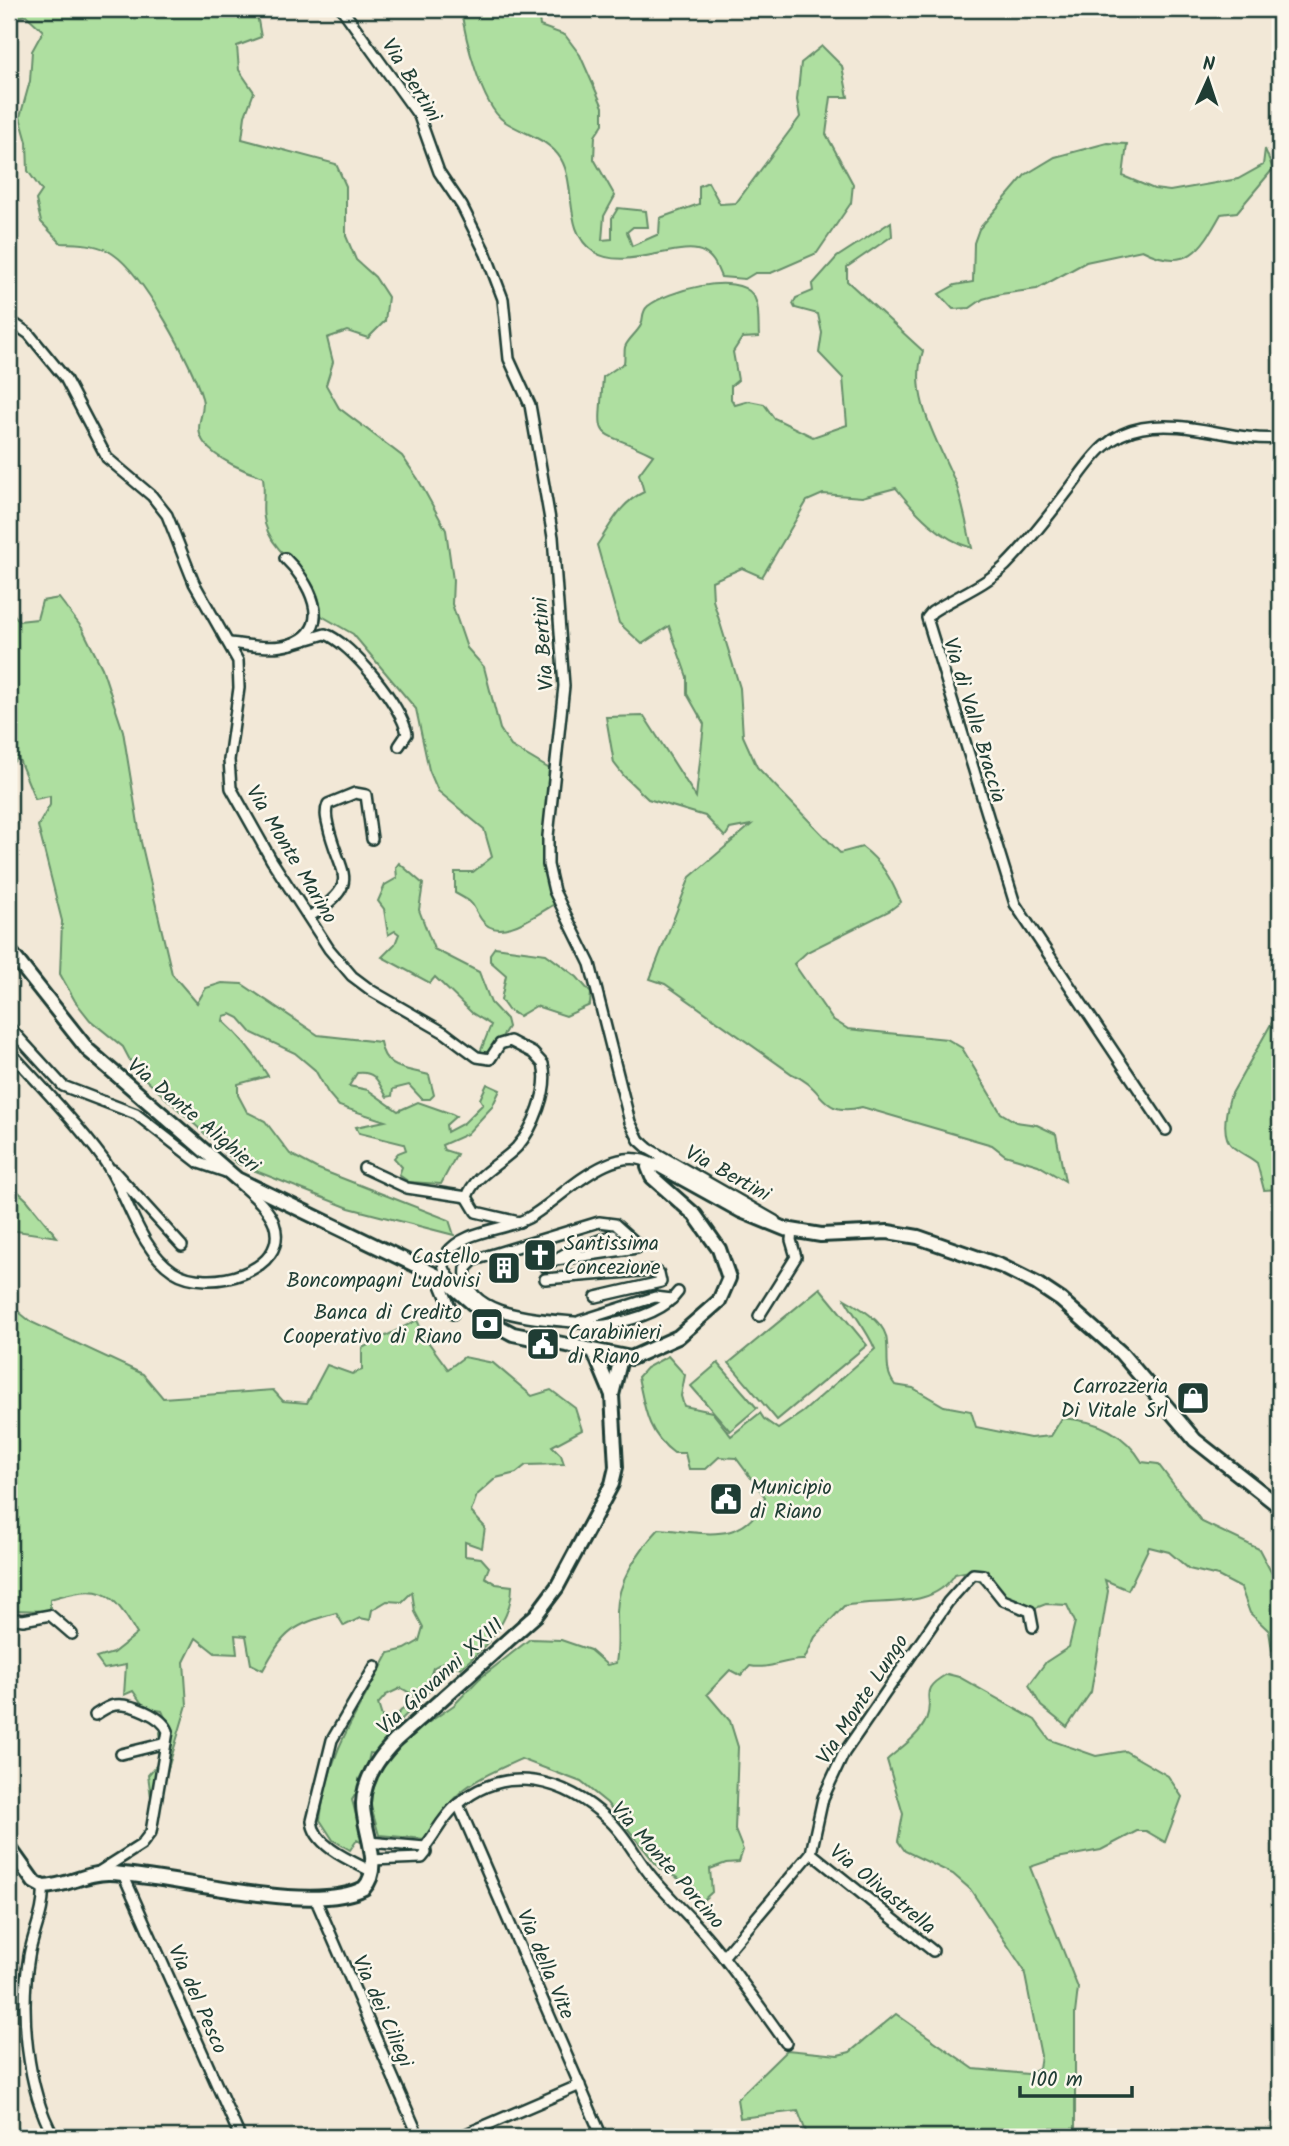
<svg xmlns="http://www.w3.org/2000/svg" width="1289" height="2146" font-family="Kalam,sans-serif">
<rect width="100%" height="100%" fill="#f2e8d7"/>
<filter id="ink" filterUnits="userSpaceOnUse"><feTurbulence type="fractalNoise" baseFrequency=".0143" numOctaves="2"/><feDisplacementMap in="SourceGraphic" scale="14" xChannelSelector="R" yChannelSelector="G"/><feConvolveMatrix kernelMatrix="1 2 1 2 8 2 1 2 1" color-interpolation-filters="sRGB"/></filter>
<g filter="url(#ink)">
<g fill="#aedfa0" stroke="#668e6a" stroke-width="2">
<path d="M9,9H256L261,37L237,46L239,70L254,92L245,116L242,139L336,164L346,186V236L356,260L375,277L388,297L385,321L368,338L347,331L327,338L333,362L326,385L339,408L402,456L418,479L446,530L453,580L452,604L467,648L484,667L500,729L511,746L548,768L554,775C546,826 537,854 555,904C538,913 498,945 481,919C469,901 477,905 455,893V872H473L492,857L484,829L438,791L429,770L416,709L353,634L320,615C323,574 282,564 268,532C259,513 266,497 263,477C246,472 216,459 205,444C191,425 207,414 202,398C191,362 144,275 113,254C98,243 79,244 61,243L41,222L36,200L42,191L28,171L27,142L20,117L30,81L32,51L43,31L26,15L9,19Z"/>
<path d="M461,9H538L540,26L565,35L580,55L603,107V124L595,136L594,159L615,196L604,216L602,240L612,239V218L618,208L646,211L648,227H633L627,232L632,246L659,234L660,218L699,204V186L708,182L720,204L736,203L800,117L797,100L801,63L822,46L842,66L848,97H831L826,134L853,184L851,203L817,253L771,273H755L745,279L721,277C717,268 714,257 703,252C682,240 624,272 594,252C563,232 577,187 561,159C548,138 523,134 504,121C481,105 465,37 461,9Z"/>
<path d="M1107,143L1127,144L1123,176L1154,189L1170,191L1238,179L1263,165L1265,149L1273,169L1237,212L1221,214C1201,250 1187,273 1142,250L1086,262L1037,289L1001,294L983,299L970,308L953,309L939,294L955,285L973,282L974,243L979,229L1025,175L1055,157Z"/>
<path d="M891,222L892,236L847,267V281L923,351C908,397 939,443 956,484C963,504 967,527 972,548C940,539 916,513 896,488L862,497L823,494L807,501L762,577L742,568L712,581L713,600L740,688L743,736L757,767L840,853L862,847C882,862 891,879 901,902L889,911L807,952L794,964L832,1019L848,1029L947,1039L962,1048L1001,1113L1016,1122L1037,1125L1056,1134L1065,1181L1038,1165L1005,1155L992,1145L862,1107C820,1118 826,1088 792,1074L665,984L650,979L690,877L751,825L730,829L725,837L705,816L648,799L624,776L614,763L606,717L644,716L696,797L704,724L687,694V677L669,626L642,644L619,623L597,545C612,523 620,503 644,492L639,474L653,455C593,425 598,448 603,377L624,363C625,358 624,352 625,347C628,339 637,333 641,325C644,318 641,312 648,306C667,291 737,271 753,295C760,305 758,325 759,337L742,338L733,352L738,380L731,386V399L735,405L749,401L764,404L774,418L813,437L847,425L843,378L819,353L822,333L818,314L795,308L793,304L796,298L813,291L812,285L837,257Z"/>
<path d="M59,598L82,628L102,668L123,731L141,842L172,974L197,1003L206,988L222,983L242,984L318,1035L380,1042C385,1071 406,1068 429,1075L434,1095L430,1099H422L409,1085L393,1089L392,1096L387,1097C379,1085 377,1070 357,1073L349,1086L368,1090L398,1111L418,1102L452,1114L456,1116L446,1125L447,1132L464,1123L483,1104L480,1099L487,1084L500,1090L492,1107L467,1134L442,1145L444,1150L457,1154L441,1184L409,1182L399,1175L402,1167L394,1158L398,1153L406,1150L404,1144L359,1133L356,1127L385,1121L339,1106L328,1093L315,1070L295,1053L252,1033L239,1018L231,1014L224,1016L223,1021C241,1037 255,1054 268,1076L238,1084V1095L247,1112L265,1121L290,1154L316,1168L449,1220L454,1235L349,1208L238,1164L135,1070L123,1047L90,1020L75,1001L60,974L62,921L38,826L50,805V796L35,799L18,757L9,767V608L19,621L37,619L42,601Z"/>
<polygon points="399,863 423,884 419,910 434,949 479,972 491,1003 506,1019 508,1027 489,1058 479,1055 491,1025 472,1013 435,977 430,983 382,957 395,944 399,934 395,931 388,935 384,909 378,901 385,885 397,878 396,867"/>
<polygon points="495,947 546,954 577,977 591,993 590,1005 566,1016 536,1006 519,1016 508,1010 501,1000 506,975 490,961 490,954"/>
<path d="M1280,1008V1189L1264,1190L1257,1163C1249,1156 1240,1153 1233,1147C1220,1136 1226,1111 1230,1097Z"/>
<polygon points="9,1183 27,1200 57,1237 9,1230"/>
<polygon points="820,1288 867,1345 777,1420 729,1363"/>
<path d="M845,1299C859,1307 882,1320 886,1336C890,1354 883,1370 895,1385L913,1388L944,1406L971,1411L976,1427L1030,1438L1051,1436L1062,1418C1096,1420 1124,1432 1142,1462L1158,1464L1202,1522L1259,1549L1280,1589V1644L1272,1650L1269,1631L1250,1613L1241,1588L1218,1576L1189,1569L1169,1552L1149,1547L1128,1590L1105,1580L1108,1591L1091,1692L1067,1727L1041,1706L1029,1685L1046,1662L1069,1647L1075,1622L1067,1605L1046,1604L1020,1614C1003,1594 985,1590 969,1571L955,1574C932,1611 882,1598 844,1606L815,1637L804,1660C784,1659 770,1670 750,1666L741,1676L730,1670L707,1694L730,1721L738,1747L735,1830L743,1850L739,1862L726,1863L710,1869L712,1892L701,1902L693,1886L660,1869L607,1803L581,1782L521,1759C470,1782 454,1789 425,1839L379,1835L369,1800L381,1770L409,1736L454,1705L479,1679L530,1639L561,1640L590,1650L607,1665L616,1663C619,1645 617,1630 617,1612C617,1582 639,1550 659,1529C702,1532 746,1547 765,1497L736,1458L719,1457L706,1469H689L685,1453H674C647,1433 645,1409 638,1377L646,1368L668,1356L685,1375L681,1396L684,1406L712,1412L731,1436L760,1413L764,1419L778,1429L803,1412L875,1349C867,1330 855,1317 845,1299Z"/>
<path d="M9,1304L31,1322L143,1374L163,1398L273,1390L283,1401L307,1403L327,1365L352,1374L362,1370V1348L417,1320L426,1339L448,1369L464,1357L493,1363L532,1396L551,1390L575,1408L582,1430L552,1446L561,1455L564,1464L526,1465L516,1473L496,1478L477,1495L471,1512L485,1527L482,1548L465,1542V1556L481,1558L489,1567L485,1577L496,1584L512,1586C512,1621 486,1647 461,1668L445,1661L433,1668L430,1677L438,1682L399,1722L394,1718L415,1696L401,1688L386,1695L378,1704L388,1736L377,1754L370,1753L367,1766L359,1779L360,1787L352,1800L364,1844L357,1840L350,1850L333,1840L320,1820C329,1748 357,1714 389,1653L405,1649L419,1641L423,1627L415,1612L412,1592L402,1602L387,1601L372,1610L370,1620L360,1618L344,1626L336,1613C293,1625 284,1631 263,1670L251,1664L246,1636L235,1635L237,1654L215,1653L196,1638L184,1662L187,1705L161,1792L151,1797L148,1775L163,1758L160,1732L168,1724L162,1711L145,1708L133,1691L124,1695L126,1665L104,1669L96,1658L113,1653L137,1634C111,1588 100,1584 50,1599V1611L9,1610Z"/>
<polygon points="718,1363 757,1408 730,1431 691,1386"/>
<path d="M947,1674L959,1677L1035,1720L1050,1740L1096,1756L1125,1751L1168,1776L1182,1797L1165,1842L1146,1831H1137L1101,1850L1057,1858L1030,1867L1078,1988L1075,2014V2137H808L798,2111L740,2118L737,2099L787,2050L838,2055L850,2052L896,2014L974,2069L1028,2074L1039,2068L1041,2056L1024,1970L970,1889L953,1874L905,1851L898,1841L903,1814L887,1760C899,1749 919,1736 926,1720C936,1696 915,1692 947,1674Z"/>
</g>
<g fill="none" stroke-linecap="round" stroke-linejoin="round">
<defs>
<g id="street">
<polyline points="342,9 419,116 439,172 462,206 486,254 503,299 509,359 530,405 553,537 564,686 548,836 548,865 554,891 590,964 630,1122 639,1140 649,1149 775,1221"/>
<path d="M9,320L29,334L65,378L107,458L152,496L167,515L194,583L238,661L239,688L229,760L231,788L272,861L329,949L352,976L372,991L445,1033L477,1057L490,1059L500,1044L510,1041L533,1053L543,1064C550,1089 533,1129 517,1147C501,1164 475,1174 467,1197L476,1212L519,1222"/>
<path d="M230,643C248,645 273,650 291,644C337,628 307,579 285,558"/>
<path d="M291,644L325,634C351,642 403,708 407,734L399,746"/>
<path d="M309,917C365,881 339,876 328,825C326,817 325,811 328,804L355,793L366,795L372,839"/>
<polyline points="9,1027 63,1086 136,1114 199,1163 229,1173"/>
<path d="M9,1051C41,1086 75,1121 103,1159C128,1193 137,1247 173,1271C208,1294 291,1271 274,1223C268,1207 251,1194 239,1183"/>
<path d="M1166,1130L1015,904L927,618L932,612C956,596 984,586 1005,566C1027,544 1048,517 1067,492C1089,464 1103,435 1142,428C1188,419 1234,442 1280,438"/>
<polyline points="364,1168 407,1188 467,1197"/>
<polyline points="113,1170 182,1246"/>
<path d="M634,1241L615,1224L599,1222L474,1260L466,1268C460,1317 541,1319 574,1322C584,1323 595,1327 606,1325C629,1321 664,1312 678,1292"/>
<polyline points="549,1261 637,1248"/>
<polyline points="544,1266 568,1252 613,1235"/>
<polyline points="437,1275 453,1314"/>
<polyline points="545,1279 653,1270 659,1273 661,1282 596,1297"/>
<path d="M453,1282C446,1273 439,1265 447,1253C464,1230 502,1231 526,1219C559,1203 610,1138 654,1165"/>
<polyline points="759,1316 796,1257 791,1240 792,1231"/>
<polyline points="580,1321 655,1297 672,1299"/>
<polyline points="9,1618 23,1620 50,1615 72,1634"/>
<path d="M95,1715C101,1711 108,1706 115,1705C131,1703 162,1716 168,1731L151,1832L141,1845L97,1873"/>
<polyline points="121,1754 166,1743"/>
<polyline points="458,1804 602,2137"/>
<polyline points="369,1842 425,1847"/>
<polyline points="811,1853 933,1951"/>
<path d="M371,1860L422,1858L426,1853L425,1847C436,1833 443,1817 457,1805C506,1762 566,1779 610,1821C627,1837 637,1859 652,1877C671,1900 694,1920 713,1944C739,1976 762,2010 786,2043"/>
<path d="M371,1871C351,1861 314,1846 312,1821L332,1740L375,1666"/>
<polyline points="123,1874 240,2137"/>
<path d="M43,1887C45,1911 33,1932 29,1956C20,2010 26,2088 54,2137"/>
<polyline points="315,1898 419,2137"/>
<polyline points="723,1957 811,1853 823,1798 844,1753 948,1602 973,1574 983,1575 1003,1600 1030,1611 1033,1627"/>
<polyline points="459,2137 580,2085"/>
</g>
<g id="secondary">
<polyline points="9,950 88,1050 237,1179 444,1279 500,1327 513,1334 631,1358 678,1337 719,1301 729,1278 719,1249 695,1215 652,1177 648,1167 658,1165 741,1211 785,1229 821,1235 888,1232 918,1237 1001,1266 1037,1284 1061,1300 1121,1353 1195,1440 1280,1507"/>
<polyline points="594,1352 612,1395"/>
<path d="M9,1847L34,1882L43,1887C66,1887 86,1872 110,1873C172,1875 312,1916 364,1888C384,1867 362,1828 363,1803C364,1779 379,1757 396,1740L536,1615L557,1587L612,1484L616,1467L612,1395L621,1358"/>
</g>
</defs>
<use href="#street" stroke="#1f3d34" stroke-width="14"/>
<use href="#secondary" stroke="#1f3d34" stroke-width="18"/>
<use href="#street" stroke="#fbf7ec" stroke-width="9"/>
<use href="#secondary" stroke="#fbf7ec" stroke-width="12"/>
</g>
</g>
<defs>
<symbol id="church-square" viewBox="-11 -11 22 22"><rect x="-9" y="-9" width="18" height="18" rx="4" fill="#1f3d34" stroke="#fbf7ec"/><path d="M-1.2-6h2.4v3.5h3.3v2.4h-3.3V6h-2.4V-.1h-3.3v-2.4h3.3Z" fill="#fff"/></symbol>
<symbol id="building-square" viewBox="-11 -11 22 22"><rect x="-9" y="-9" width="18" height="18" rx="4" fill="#1f3d34" stroke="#fbf7ec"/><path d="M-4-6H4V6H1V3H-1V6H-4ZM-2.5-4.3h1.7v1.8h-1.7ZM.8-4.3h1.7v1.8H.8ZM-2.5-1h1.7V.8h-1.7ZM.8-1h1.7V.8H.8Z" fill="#fff"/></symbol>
<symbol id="bank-square" viewBox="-11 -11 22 22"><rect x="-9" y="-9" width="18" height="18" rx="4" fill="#1f3d34" stroke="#fbf7ec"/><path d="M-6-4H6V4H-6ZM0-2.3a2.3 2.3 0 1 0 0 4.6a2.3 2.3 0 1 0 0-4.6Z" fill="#fff"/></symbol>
<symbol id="civic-square" viewBox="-11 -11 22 22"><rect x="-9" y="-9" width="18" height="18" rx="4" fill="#1f3d34" stroke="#fbf7ec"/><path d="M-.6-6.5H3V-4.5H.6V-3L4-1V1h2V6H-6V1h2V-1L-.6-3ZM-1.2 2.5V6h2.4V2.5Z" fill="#fff"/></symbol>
<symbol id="shop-square" viewBox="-11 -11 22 22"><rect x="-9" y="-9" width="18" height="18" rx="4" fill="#1f3d34" stroke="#fbf7ec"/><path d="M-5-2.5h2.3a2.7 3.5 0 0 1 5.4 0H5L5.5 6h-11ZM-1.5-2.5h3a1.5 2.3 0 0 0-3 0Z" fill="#fff"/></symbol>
</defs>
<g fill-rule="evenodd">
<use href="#church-square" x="521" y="1236" width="38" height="38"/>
<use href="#building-square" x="485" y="1249" width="38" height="38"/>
<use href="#bank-square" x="468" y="1305" width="38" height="38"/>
<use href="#civic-square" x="524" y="1325" width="38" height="38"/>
<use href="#shop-square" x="1174" y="1379" width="38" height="38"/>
<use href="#civic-square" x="707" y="1480" width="38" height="38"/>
</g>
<g text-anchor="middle" stroke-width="5" stroke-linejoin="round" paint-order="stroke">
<g font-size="21" fill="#1f3d34" stroke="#fbf7ec">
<text transform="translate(412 80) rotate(58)" y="7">Via Bertini</text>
<text transform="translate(543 644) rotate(-94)" y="7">Via Bertini</text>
<text transform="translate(975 720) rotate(73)" y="7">Via di Valle Braccia</text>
<text transform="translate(292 854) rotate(59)" y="7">Via Monte Marino</text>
<text transform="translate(194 1115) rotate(40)" y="7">Via Dante Alighieri</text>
<text transform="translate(728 1173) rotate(29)" y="7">Via Bertini</text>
<text transform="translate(440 1676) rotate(-42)" y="7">Via Giovanni XXIII</text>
<text transform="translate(862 1699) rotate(-57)" y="7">Via Monte Lungo</text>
<text transform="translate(668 1865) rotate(49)" y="7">Via Monte Porcino</text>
<text transform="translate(883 1889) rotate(39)" y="7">Via Olivastrella</text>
<text transform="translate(546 1964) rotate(67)" y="7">Via della Vite</text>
<text transform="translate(198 1999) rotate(66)" y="7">Via del Pesco</text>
<text transform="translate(383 2011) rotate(66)" y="7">Via dei Ciliegi</text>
</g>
<g font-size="21" fill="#1f3d34" stroke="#fbf7ec" text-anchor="start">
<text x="564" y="1250">Santissima<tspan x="564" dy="24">Concezione</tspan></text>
<text x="480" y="1263" text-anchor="end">Castello<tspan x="480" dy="24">Boncompagni Ludovisi</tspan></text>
<text x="462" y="1319" text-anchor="end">Banca di Credito<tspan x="462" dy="24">Cooperativo di Riano</tspan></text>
<text x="568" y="1339">Carabinieri<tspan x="568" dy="24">di Riano</tspan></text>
<text x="1168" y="1393" text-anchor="end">Carrozzeria<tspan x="1168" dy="24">Di Vitale Srl</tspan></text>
<text x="750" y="1494">Municipio<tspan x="750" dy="24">di Riano</tspan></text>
</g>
</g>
<rect width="1289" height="2146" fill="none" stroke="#fbf7ec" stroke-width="35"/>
<rect x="18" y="18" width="1254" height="2111" fill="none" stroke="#1f3d34" stroke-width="2.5" filter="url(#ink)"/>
<g transform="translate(1208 80) rotate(3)" stroke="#fbf7ec" stroke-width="5" paint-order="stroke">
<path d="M0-5L12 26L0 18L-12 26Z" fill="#1f3d34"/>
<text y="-10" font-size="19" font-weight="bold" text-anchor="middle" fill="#1f3d34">N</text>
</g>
<path d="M1020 2086v10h112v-10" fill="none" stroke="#1f3d34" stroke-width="3.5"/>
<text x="1030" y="2086" font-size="21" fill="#1f3d34" stroke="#fbf7ec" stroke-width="5" paint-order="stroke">100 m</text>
</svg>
